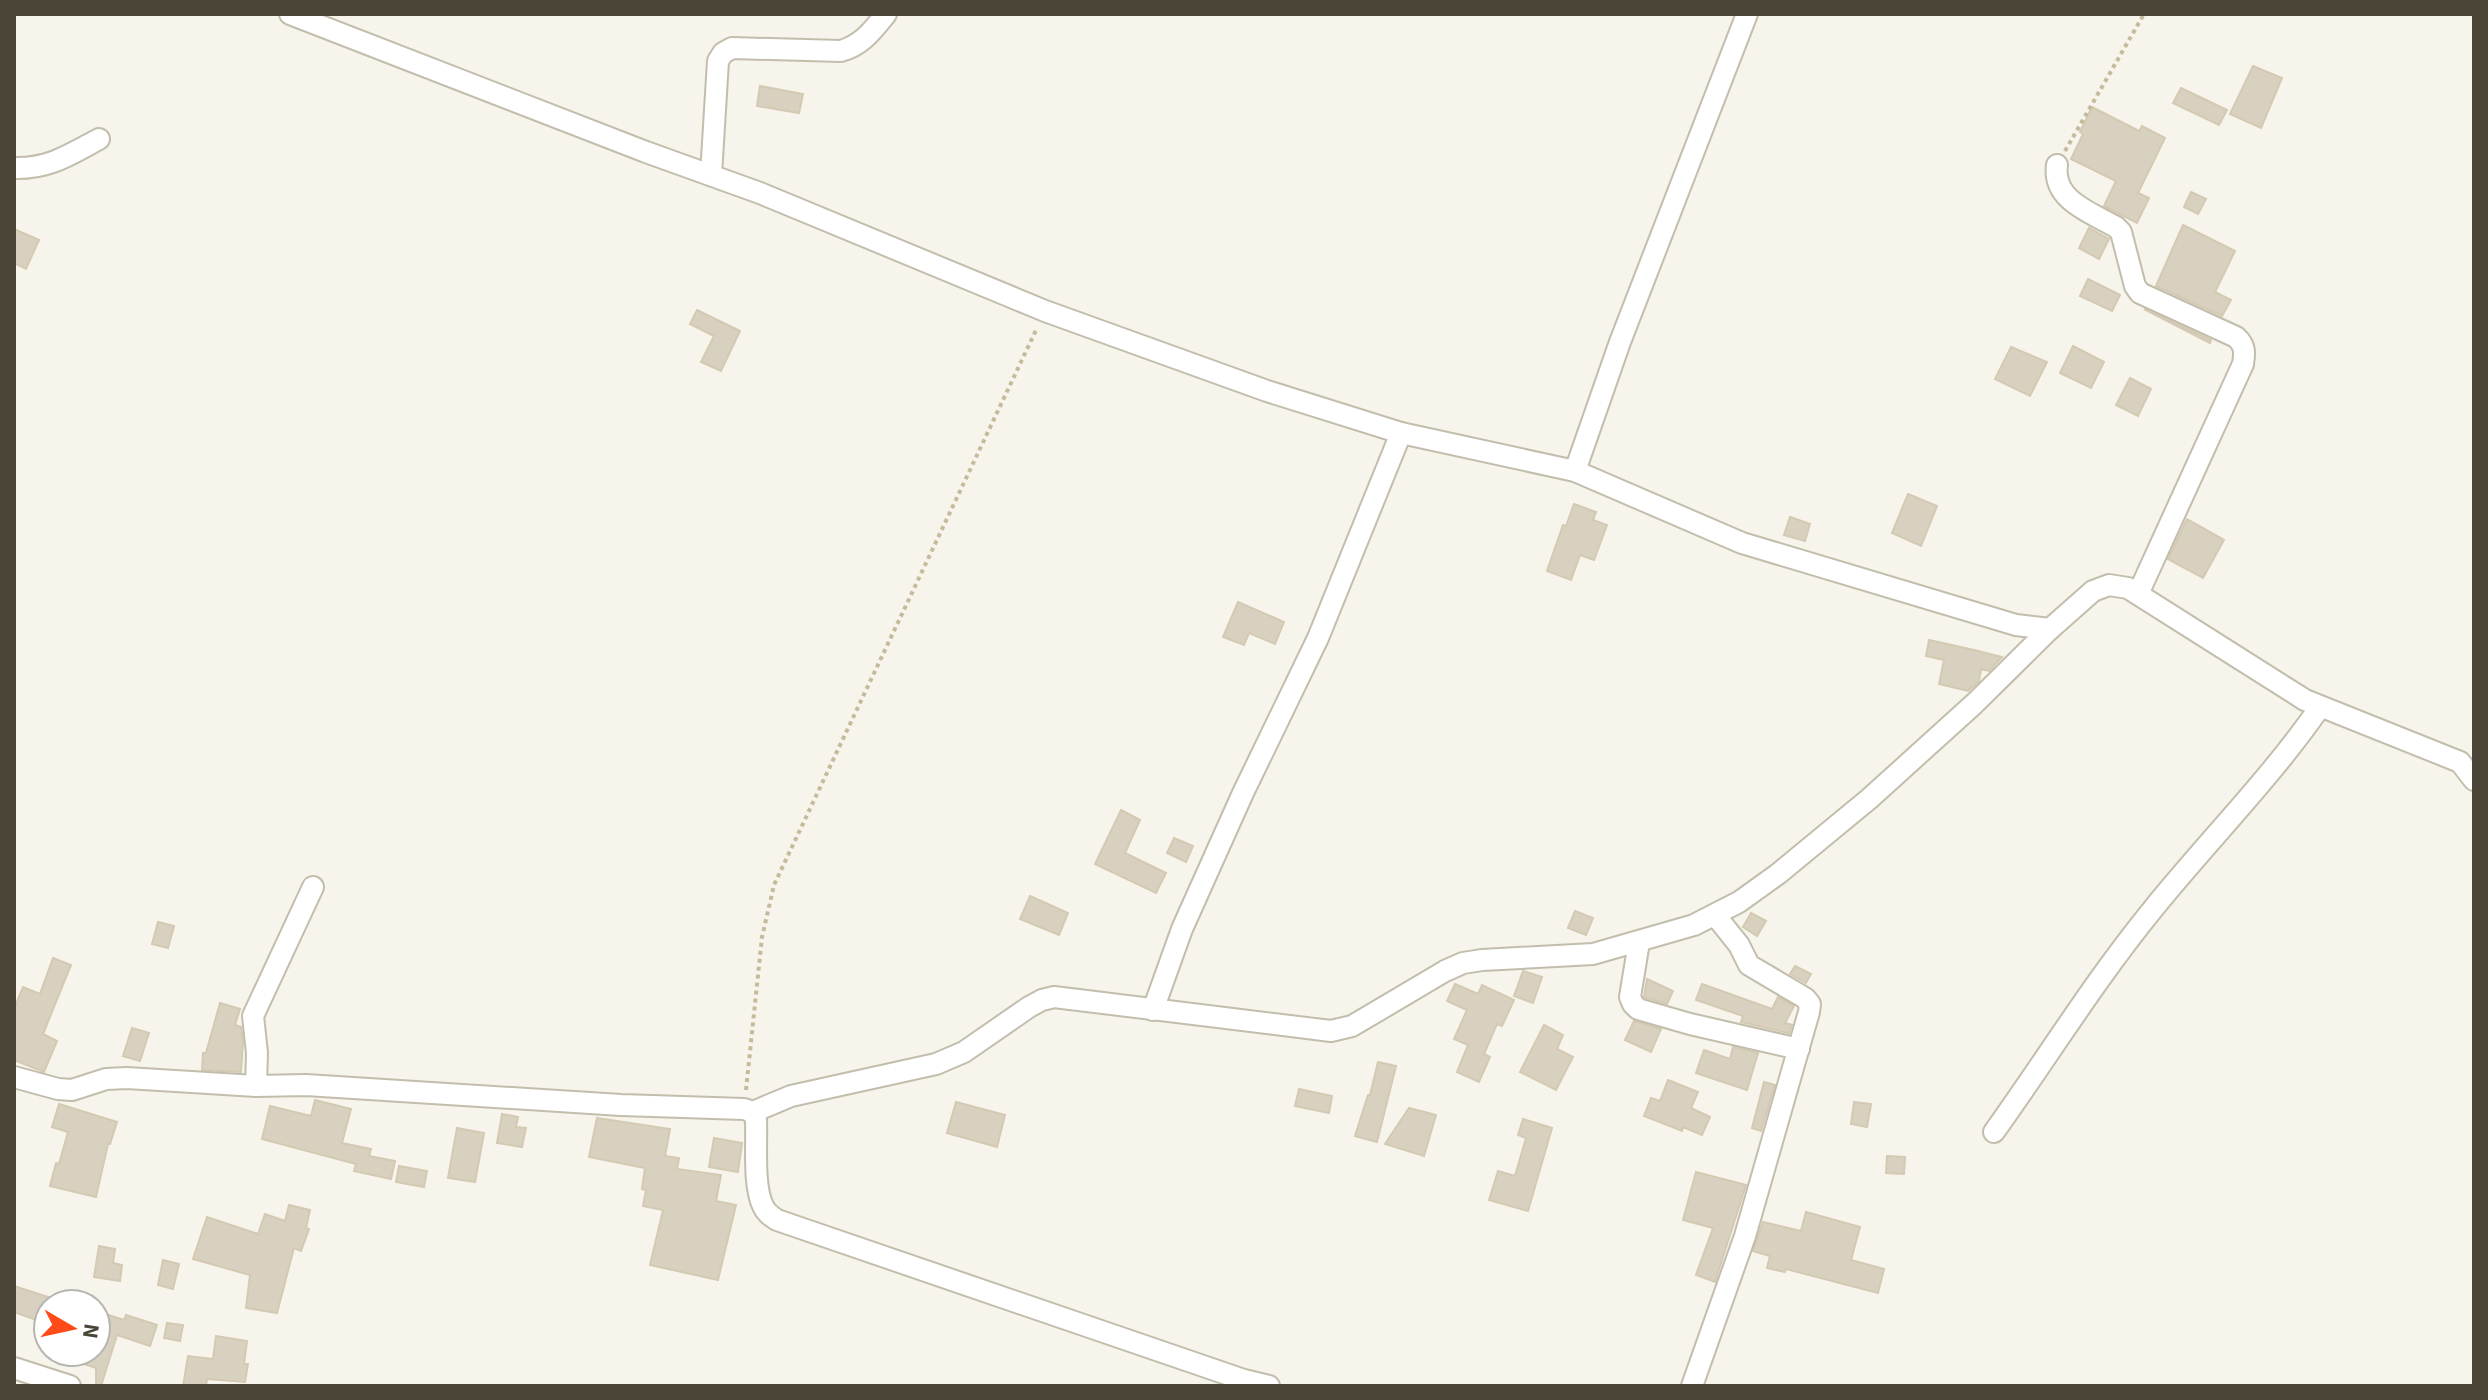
<svg xmlns="http://www.w3.org/2000/svg" width="2488" height="1400" font-family="'Source Sans 3',sans-serif">
<rect width="100%" height="100%" fill="#f6f4eb"/>
<g fill="#d9d1bf" stroke="#d4c9b2" stroke-width="2">
<polygon points="2253,66 2282,78 2261,128 2230,114"/>
<polygon points="760,86 803,94 799,113 757,106"/>
<polygon points="2181,88 2227,110 2219,125 2173,103"/>
<polygon points="2092,107 2139,131 2142,126 2165,138 2138,193 2149,198 2137,223 2104,206 2116,181 2071,159 2083,134 2080,132"/>
<polygon points="2191,192 2206,199 2198,214 2184,207"/>
<polygon points="2183,225 2235,251 2215,292 2231,300 2222,316 2156,286"/>
<polygon points="2089,228 2109,239 2099,259 2079,248"/>
<polygon points="14,229 39,240 26,269 14,263"/>
<polygon points="2088,279 2120,295 2112,311 2080,296"/>
<polygon points="2144,309 2211,340 2210,343"/>
<polygon points="697,310 740,331 721,371 701,362 714,336 690,324"/>
<polygon points="2073,346 2104,362 2091,388 2060,373"/>
<polygon points="2011,347 2047,362 2030,396 1995,379"/>
<polygon points="2130,378 2151,389 2138,416 2116,405"/>
<polygon points="1908,494 1937,506 1921,546 1892,533"/>
<polygon points="1574,504 1596,512 1593,520 1607,525 1594,560 1580,555 1571,580 1547,571 1563,525 1566,526"/>
<polygon points="1790,517 1810,524 1805,541 1784,535"/>
<polygon points="2187,519 2224,540 2203,578 2168,559"/>
<polygon points="1238,602 1284,622 1275,644 1249,633 1244,645 1223,637"/>
<polygon points="1929,640 1974,650 2002,657 1989,671 1981,669 1979,681 1968,691 1939,684 1944,660 1926,656"/>
<polygon points="1121,810 1140,820 1125,853 1166,873 1156,893 1095,864"/>
<polygon points="1174,838 1193,846 1186,862 1167,853"/>
<polygon points="1030,896 1068,913 1059,935 1020,919"/>
<polygon points="1575,911 1593,918 1586,935 1568,928"/>
<polygon points="1751,913 1766,921 1757,936 1743,927"/>
<polygon points="158,922 174,926 168,948 152,944"/>
<polygon points="53,958 71,965 43,1034 57,1041 44,1072 14,1060 14,1009 23,987 40,994"/>
<polygon points="1795,966 1811,974 1806,983 1790,974"/>
<polygon points="1523,971 1542,977 1533,1003 1514,996"/>
<polygon points="1647,979 1673,991 1667,1004 1644,997"/>
<polygon points="1455,984 1478,994 1482,985 1514,1000 1502,1026 1497,1024 1484,1054 1490,1057 1479,1082 1457,1072 1468,1045 1454,1039 1467,1010 1447,1001"/>
<polygon points="1702,984 1772,1009 1778,997 1794,1006 1785,1023 1792,1025 1789,1033 1741,1022 1743,1016 1696,1000"/>
<polygon points="220,1003 240,1009 235,1025 241,1027 243,1042 241,1072 202,1070 203,1053 206,1053"/>
<polygon points="1634,1021 1661,1029 1651,1052 1625,1040"/>
<polygon points="1544,1025 1563,1035 1557,1049 1573,1057 1556,1090 1520,1072"/>
<polygon points="132,1028 149,1033 140,1061 123,1056"/>
<polygon points="1733,1047 1758,1053 1747,1090 1696,1073 1704,1050 1730,1059"/>
<polygon points="1378,1062 1396,1066 1377,1142 1355,1136 1368,1095 1370,1095"/>
<polygon points="1668,1080 1698,1092 1691,1108 1710,1117 1702,1135 1683,1127 1682,1131 1644,1116 1651,1098 1660,1101"/>
<polygon points="1764,1082 1775,1085 1761,1131 1752,1128"/>
<polygon points="1299,1089 1332,1096 1329,1113 1295,1106"/>
<polygon points="315,1100 351,1109 342,1143 371,1149 369,1156 395,1161 391,1179 354,1171 356,1164 262,1139 270,1106 311,1116"/>
<polygon points="956,1102 1005,1115 997,1147 947,1133"/>
<polygon points="1854,1102 1871,1104 1867,1127 1851,1124"/>
<polygon points="59,1104 117,1122 110,1144 108,1144 96,1197 50,1186 56,1163 59,1164 68,1132 52,1127"/>
<polygon points="1409,1108 1436,1115 1424,1156 1385,1144"/>
<polygon points="502,1114 518,1117 516,1127 526,1128 522,1147 497,1143"/>
<polygon points="597,1118 670,1129 665,1156 679,1158 677,1169 721,1175 716,1201 736,1205 718,1280 650,1265 663,1210 643,1206 646,1190 642,1189 645,1168 589,1157"/>
<polygon points="1523,1119 1552,1128 1528,1211 1489,1200 1498,1171 1515,1176 1526,1138 1518,1135"/>
<polygon points="457,1128 484,1133 475,1182 448,1178"/>
<polygon points="714,1138 742,1143 738,1172 709,1167"/>
<polygon points="1887,1156 1905,1157 1904,1174 1886,1173"/>
<polygon points="399,1166 427,1171 424,1187 396,1182"/>
<polygon points="1696,1172 1746,1185 1715,1282 1696,1275 1713,1228 1683,1220"/>
<polygon points="289,1205 310,1210 306,1228 309,1229 301,1251 294,1248 277,1313 246,1308 250,1275 193,1259 207,1217 258,1234 265,1214 285,1221"/>
<polygon points="1806,1212 1860,1227 1851,1260 1884,1269 1878,1293 1786,1269 1785,1272 1767,1268 1770,1256 1753,1251 1763,1222 1801,1231"/>
<polygon points="99,1246 115,1249 113,1263 122,1265 120,1281 94,1277"/>
<polygon points="163,1260 179,1264 173,1289 158,1285"/>
<polygon points="14,1286 48,1297 48,1324 14,1312"/>
<polygon points="96,1311 124,1320 126,1315 157,1325 150,1346 117,1335 101,1386 96,1386 96,1368 58,1355 59,1352 96,1352"/>
<polygon points="167,1323 183,1325 180,1341 164,1338"/>
<polygon points="216,1336 247,1341 244,1364 248,1364 245,1382 207,1379 206,1386 183,1386 188,1356 213,1359"/>
</g>
<g fill="none" stroke-linecap="round" stroke-linejoin="round">
<defs>
<g id="street">
<polyline points="290,14 646,152 760,193 1045,311 1267,391 1401,433 1575,471 1742,543 2016,625 2050,629"/>
<path d="M2057,165C2052,200 2090,212 2116,227L2121,232L2135,286L2140,293L2236,337C2245,345 2245,352 2243,364L2138,594"/>
<path d="M14,168C49,169 69,155 99,139"/>
<path d="M711,175L718,61L723,53L732,48L841,51C862,45 872,31 886,14"/>
<polyline points="1575,471 1620,342 1747,14"/>
<polyline points="1639,942 1630,997 1633,1004 1638,1009 1690,1024 1799,1049"/>
<polyline points="1153,1010 1182,929 1243,793 1318,638 1401,433"/>
<path d="M14,1077L58,1089L72,1090L106,1079L127,1078L256,1086L306,1085L621,1105L744,1109L753,1112L756,1120C757,1143 753,1186 763,1206C766,1213 771,1216 777,1220L1244,1380L1269,1386"/>
<polyline points="256,1086 257,1053 253,1016 313,887"/>
<polyline points="753,1112 791,1096 936,1064 964,1052 1029,1007 1042,1000 1054,997 1331,1031 1352,1026 1445,971 1463,963 1482,960 1593,954 1694,925 1739,902 1778,874 1869,799 1974,704 2050,629 2093,591 2109,585 2128,588 2305,700 2460,762 2474,780"/>
<path d="M1994,1132C2047,1058 2095,980 2153,909C2208,841 2270,779 2320,707"/>
<polyline points="14,1368 70,1386"/>
<polyline points="1692,1386 1745,1236 1809,1012 1810,1004 1805,998 1749,965 1739,945 1715,915"/>
</g>
</defs>
<use href="#street" stroke="#c3bdac" stroke-width="24"/>
<g stroke="#c6ba9d" stroke-width="4" stroke-dasharray="4 4" stroke-linecap="butt">
<polyline points="2065,151 2144,14"/>
<polyline points="746,1090 762,937 774,885 1037,328"/>
</g>
<use href="#street" stroke="#fff" stroke-width="20"/>
</g>
<rect width="2488" height="1400" fill="none" stroke="#4b4538" stroke-width="32"/>
<g transform="translate(72 1328) rotate(99)"><circle r="38" fill="#ffffff" stroke="#b7b5af" stroke-width="2"/>
<path d="M0-6L14 30L0 20L-14 30Z" fill="#ff4b19"/>
<text y="-12" font-size="22" font-weight="bold" text-anchor="middle" fill="#4b4538">N</text>
</g>
</svg>
